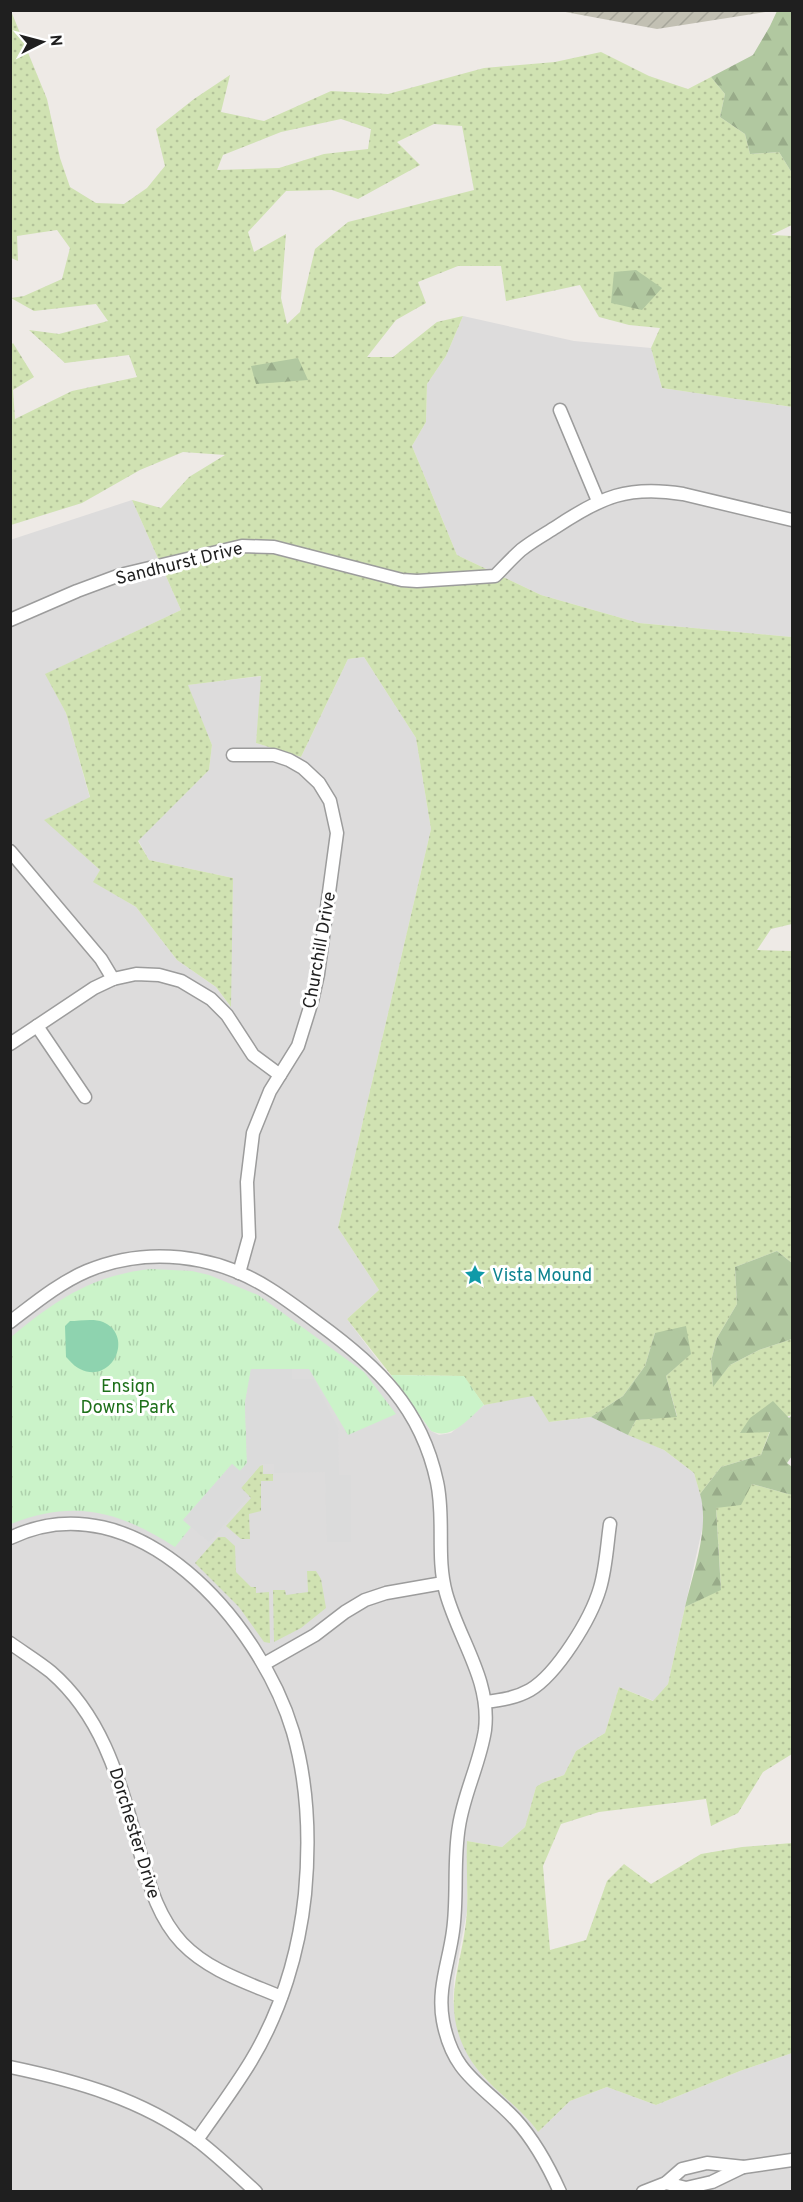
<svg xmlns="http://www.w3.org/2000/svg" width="803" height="2202" font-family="Overpass,sans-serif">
<defs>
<pattern id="construction-furrows" width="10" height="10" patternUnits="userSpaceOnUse" patternTransform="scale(1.5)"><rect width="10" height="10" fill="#c2c0b3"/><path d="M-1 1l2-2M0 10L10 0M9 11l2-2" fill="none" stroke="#a6a59a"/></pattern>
<pattern id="grass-dots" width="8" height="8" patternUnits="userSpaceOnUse" patternTransform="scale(1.5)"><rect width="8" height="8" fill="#d0e2b2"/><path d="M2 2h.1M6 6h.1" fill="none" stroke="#b2c199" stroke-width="1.8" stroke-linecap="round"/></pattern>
<pattern id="forest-firs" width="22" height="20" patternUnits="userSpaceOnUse" patternTransform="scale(1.5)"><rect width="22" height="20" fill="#b1c8a0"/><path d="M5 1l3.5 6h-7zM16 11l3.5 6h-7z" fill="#98ab89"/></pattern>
<pattern id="park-tufts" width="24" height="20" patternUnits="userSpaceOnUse" patternTransform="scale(1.5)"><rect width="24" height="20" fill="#cbf3c9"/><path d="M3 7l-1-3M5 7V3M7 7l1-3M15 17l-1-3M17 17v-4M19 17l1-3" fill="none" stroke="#aed0ac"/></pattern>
</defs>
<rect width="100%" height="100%" fill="#eeeae6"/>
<g fill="#dddcdc">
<polygon points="463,316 574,341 651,348 662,388 792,407 792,637 639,623 541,595 457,555 412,446 426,422 427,384 446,356"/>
<polygon points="132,500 181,610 46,674 66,713 90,798 45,820 100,870 94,882 136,907 177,960 216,987 230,1006 233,878 149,860 138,840 209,770 212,745 187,685 262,676 256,743 301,757 348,659 364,657 416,738 431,829 338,1228 379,1290 347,1319 431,1431 439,1435 451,1433 484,1405 533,1395 550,1422 591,1417 664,1450 694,1473 704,1507 703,1525 668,1684 654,1701 619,1687 605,1733 576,1751 564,1775 542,1783 536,1787 525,1827 502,1847 467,1841 467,1911 454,1979 453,2001 472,2062 485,2079 527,2117 538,2132 570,2101 607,2087 656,2105 740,2071 792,2053 792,2191 11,2191 10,540"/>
</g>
<polygon fill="url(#construction-furrows)" points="560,11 772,11 657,29"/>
<g fill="url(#grass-dots)" fill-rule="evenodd">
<path d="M11,11L47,99L60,158L70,187L96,203L124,204L147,188L165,166L156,129L194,99L230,75L221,112L264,121L331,91L388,94L484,68L555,62L601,52L649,76L688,89L711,77L725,94L720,117L745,134L750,154L779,152L792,173V225L771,235L792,236V407L662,388L651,348L660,328L629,325L599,317L580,285L506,301L501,266H458L418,282L426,303L396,320L367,357H393L437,322L463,316L446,356L427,384L426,422L412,446L457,555L541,595L639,623L792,637V924L771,929L757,950L792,951V1263L777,1251L735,1267L737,1304L717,1338L711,1361L713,1386L730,1365L759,1350L792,1339V1415L740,1432L770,1431L761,1455L721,1467L700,1494L694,1473L664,1450L628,1435L636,1420L677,1416L666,1376L691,1353L655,1333L645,1366L623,1396L591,1417L549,1422L533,1396L484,1405L463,1376L391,1375L347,1319L379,1290L338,1228L431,829L416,738L364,657L348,659L301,757L256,743L261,676L188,685L212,745L209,770L138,841L149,860L233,878L231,1007L216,987L177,960L136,907L93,882L100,870L44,820L90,797L66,713L45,674L181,610L132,500L161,508L189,477L225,455L183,452L140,470L82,503L11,525L10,346L13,343L34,377L13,390L15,419L72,391L137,377L129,355L65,363L29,330L59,334L108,321L96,304L34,311L11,298L24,296L62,279L70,248L57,230L17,236L18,261L11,258ZM341,119L371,129L368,149L324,154L279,168L217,170L223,155L281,132ZM434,124L462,126L474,190L348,222L315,249L300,312L287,324L281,298L286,234L254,252L248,232L286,191L332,190L358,199L420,165L397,142Z"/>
<polygon points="263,1465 263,1474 273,1474 273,1481 261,1481 261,1511 249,1514 250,1539 241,1539 226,1526 251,1498 241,1488 260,1466"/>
<path d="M752,1484L792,1495V1754L763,1772L738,1813L711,1826L706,1799L599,1812L561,1824L543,1866L550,1950L586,1940L607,1881L624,1864L651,1884L701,1854L742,1847L792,1843V2053L740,2071L656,2105L607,2087L570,2101L538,2132C520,2106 490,2089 472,2062C436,2006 464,1967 467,1910C468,1887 466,1864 467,1841L502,1847L525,1827L536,1787L542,1783L564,1775L576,1751L605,1733L619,1687L653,1701L668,1684L685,1607L721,1589L716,1508Z"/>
<polygon points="218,1537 225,1537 235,1546 236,1572 251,1587 256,1587 256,1593 269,1592 270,1643 264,1642 239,1607 195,1563"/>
<polygon points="307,1571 316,1571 321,1579 326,1608 301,1628 274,1642 273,1590 285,1590 286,1595 308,1592"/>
</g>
<g fill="url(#forest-firs)">
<polygon points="777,11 792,11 792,173 779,152 750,154 745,134 720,117 725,94 711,77 753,55 770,26"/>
<polygon points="636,270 662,288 642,310 611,303 614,272"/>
<polygon points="298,358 308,380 256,384 251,366"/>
<polygon points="777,1251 792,1263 792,1339 759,1350 730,1365 713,1387 711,1361 717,1338 737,1304 735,1267"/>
<polygon points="686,1326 691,1354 666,1376 677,1417 636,1420 628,1435 591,1417 623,1396 645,1366 655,1333"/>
<path d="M773,1401L789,1418L792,1415V1456L787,1463L792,1467V1495L752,1484L741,1505L716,1508L721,1590L685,1607C693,1572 710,1528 700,1494L721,1467L761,1455L770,1432L740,1433L750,1418Z"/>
</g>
<g fill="url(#park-tufts)">
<path d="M151,1269L192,1271L209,1275L258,1295L364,1372L396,1414L348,1435L309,1369H251L245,1403L247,1463L240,1471L232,1464L183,1520L191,1527L175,1547C119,1511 74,1499 11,1524L10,1338C54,1301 92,1275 151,1269Z"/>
<path d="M391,1375L464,1376L484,1405C469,1418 452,1441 431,1431Z"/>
</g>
<path fill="#8ed3af" d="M70,1321C79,1321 94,1318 103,1322C135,1336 112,1385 80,1369C75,1367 70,1361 66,1357L65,1326Z"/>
<polygon fill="#dbdbdb" points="251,1369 292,1369 292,1379 314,1379 338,1427 339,1475 351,1475 351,1542 327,1542 325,1472 274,1473 274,1464 261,1464 241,1488 249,1496 209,1542 183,1520 232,1464 240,1471 247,1463 245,1403"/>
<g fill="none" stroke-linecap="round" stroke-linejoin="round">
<defs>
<g id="minor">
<polyline points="560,410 598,501"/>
<path d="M10,620L77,591L120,575L242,546L274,547L402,580L417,581L495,576C503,568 512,558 521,550C532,541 545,534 556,527C601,497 628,485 683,494L792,520"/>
<polyline points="233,755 274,755 289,760 303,768 319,783 330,801 337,833 318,974 312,1001 298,1046 270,1091 253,1133 247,1182 249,1237 239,1273"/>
<polyline points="10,851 101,959 113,979"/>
<polyline points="37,1026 85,1097"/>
<polyline points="10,1044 94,988 113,979 136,974 159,975 181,981 211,999 227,1015 253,1055 280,1075"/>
<path d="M10,1322C35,1303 59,1283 87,1271C147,1246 215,1254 270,1289C286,1299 302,1311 318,1323C377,1366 421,1407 437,1482C445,1518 436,1557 446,1593C459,1640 491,1680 485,1730C480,1763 464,1793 459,1826C453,1861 458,1896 453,1931C449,1962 437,1989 443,2021C453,2075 482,2084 515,2119C535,2141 548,2165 560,2192"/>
<path d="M10,1538C136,1477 261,1624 293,1732C308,1784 310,1840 305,1894C299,1952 281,2011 251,2061C234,2089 215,2114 197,2140"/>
<path d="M10,1643C24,1653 39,1662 51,1672C105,1719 120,1784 139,1849C149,1883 157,1916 182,1943C209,1971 246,1982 281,1997"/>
<polyline points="264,1664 315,1635 345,1612 365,1600 386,1593 443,1583"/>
<path d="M485,1702C501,1700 516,1698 530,1690C557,1674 591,1619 600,1588C606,1568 607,1545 610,1524"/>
<path d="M10,2067C77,2081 141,2099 197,2140C218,2156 237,2174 256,2192"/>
<polyline points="666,2183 686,2188 712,2182 743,2167"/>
<polyline points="643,2192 666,2183 682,2169 707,2163 744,2167 792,2160"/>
</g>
</defs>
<use href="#minor" stroke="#9c9c9c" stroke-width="15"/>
<use href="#minor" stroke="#fff" stroke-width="12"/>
</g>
<defs>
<symbol id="sight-bare" viewBox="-9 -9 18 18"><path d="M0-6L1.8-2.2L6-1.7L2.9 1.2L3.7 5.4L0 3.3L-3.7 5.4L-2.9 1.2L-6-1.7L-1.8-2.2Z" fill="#0f9aa8" stroke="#fff" stroke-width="2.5" paint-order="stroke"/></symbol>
</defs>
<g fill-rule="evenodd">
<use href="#sight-bare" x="460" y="1260" width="30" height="30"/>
</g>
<g text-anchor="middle" stroke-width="6" stroke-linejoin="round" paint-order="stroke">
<g font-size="18" fill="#1f1f1f" stroke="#fff">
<text transform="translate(179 563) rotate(-14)" y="6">Sandhurst Drive</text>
<text transform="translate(319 950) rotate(-80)" y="6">Churchill Drive</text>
<text transform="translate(135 1833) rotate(73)" y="6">Dorchester Drive</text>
</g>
<g font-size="18" fill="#0d838f" stroke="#fff" text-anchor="start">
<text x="492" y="1281">Vista Mound</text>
</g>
<g font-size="18" fill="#1e701a" stroke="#fff">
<text x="128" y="1392">Ensign<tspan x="128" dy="21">Downs Park</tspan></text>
</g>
</g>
<rect width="803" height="2202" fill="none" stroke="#1f1f1f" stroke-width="24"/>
<g transform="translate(42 42) rotate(84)" stroke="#ffffff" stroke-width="4.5" paint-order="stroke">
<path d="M0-4.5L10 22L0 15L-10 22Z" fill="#1f1f1f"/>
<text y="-9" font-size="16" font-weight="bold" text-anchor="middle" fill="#1f1f1f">N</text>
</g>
</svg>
